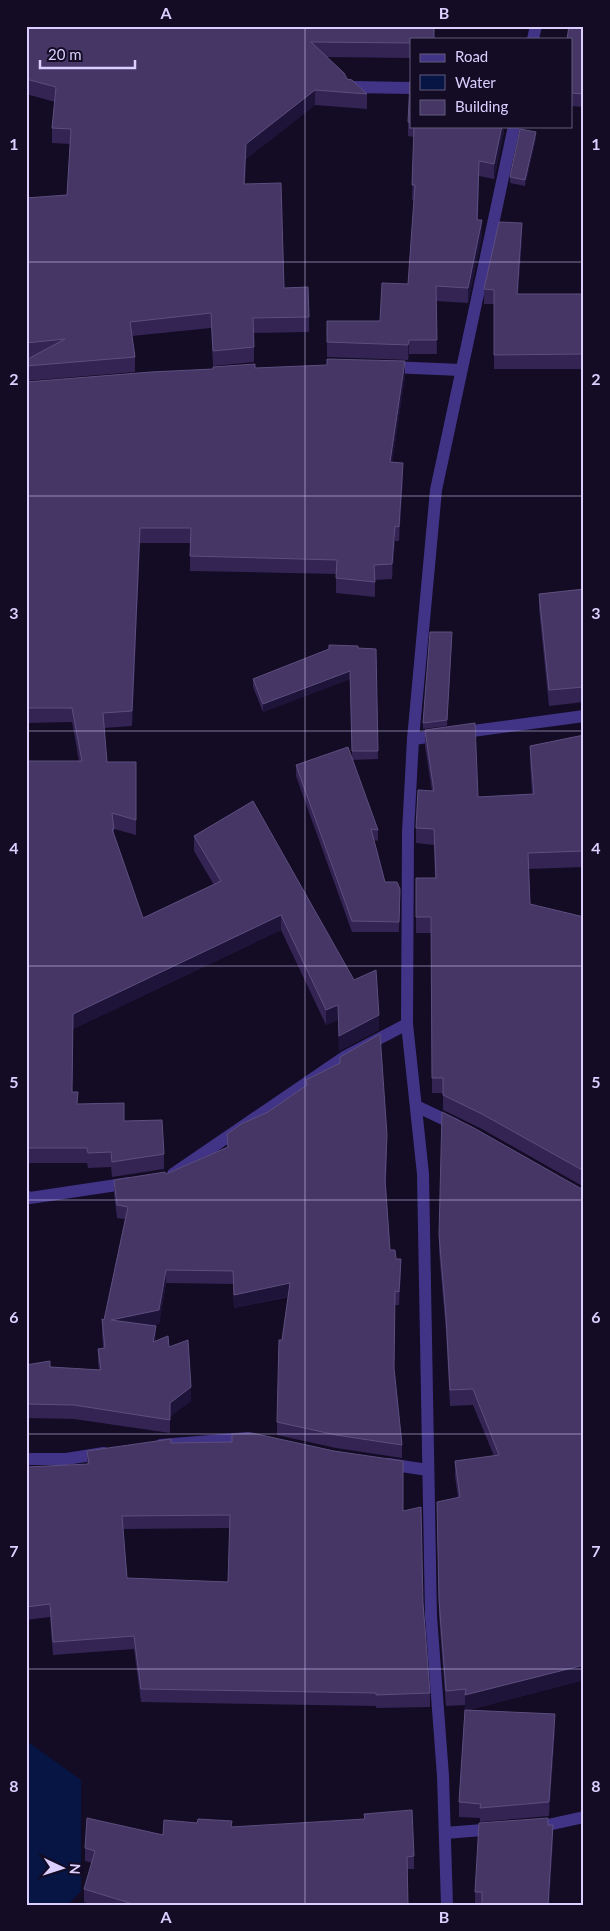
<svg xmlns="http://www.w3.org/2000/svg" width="610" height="1931" font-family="Lato,sans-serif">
<rect width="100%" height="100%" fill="#130c24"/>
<polygon fill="#061544" points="31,1744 81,1780 81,1891 68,1905 26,1905 26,1745"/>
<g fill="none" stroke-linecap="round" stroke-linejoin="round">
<g stroke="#413487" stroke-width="12">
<polyline points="533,39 536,26"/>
<polyline points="352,87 411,88"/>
<polyline points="390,367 461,370"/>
<polyline points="413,739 584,716"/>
<polyline points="416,1106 456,1125"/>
<polyline points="173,1174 346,1056 407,1024"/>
<polyline points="26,1196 30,1198 130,1183"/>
<polyline points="161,1445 248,1438"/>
<polyline points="26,1459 66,1459 104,1453"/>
<polyline points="388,1464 428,1470"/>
<polyline points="532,1826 548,1825 584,1817"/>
<polyline points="445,1833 495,1829"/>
<polyline points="447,1905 443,1776 431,1616 423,1174 407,1024 408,832 413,739 436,490 514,126"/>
</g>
</g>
<g fill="#332454" fill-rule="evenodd">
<polygon points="26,26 411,39 411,80 411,58 327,57 347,79 367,94 367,109 315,105 246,159 245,184 284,288 309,317 309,332 254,333 254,362 213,366 211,328 132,336 135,357 135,372 26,381 26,360 31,357 26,357 26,198 67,195 70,144 52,143 52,128 55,102 26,94"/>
<polygon points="559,26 584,26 584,107 571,106 571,39 569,29"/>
<polygon points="411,81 411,126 504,126 504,132 494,179 479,176 478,220 482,235 468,303 436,301 437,354 409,354 408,360 327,357 327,321 380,321 408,284 414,200 412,200 414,137 408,136 408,122"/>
<polygon points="536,138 525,186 510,183 510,177"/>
<polygon points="522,238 518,294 584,294 584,369 494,369 494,304 484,304 484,289"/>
<polygon points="255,368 405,376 392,462 403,478 399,541 395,541 392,579 375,580 375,597 336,593 336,574 190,571 190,543 140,543 132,726 104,728 107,762 136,762 136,835 114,829 114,834 143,918 214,885 194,851 194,836 253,801 379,1030 339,1051 338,1020 326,1025 281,930 73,1029 72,1092 77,1104 124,1121 164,1154 164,1169 112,1177 111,1167 88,1168 87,1163 26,1163 26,756 27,761 79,761 72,722 26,723 26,382"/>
<polygon points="584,589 584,702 549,706 539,609 539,594"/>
<polygon points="452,639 447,726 423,729 423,723"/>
<polygon points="358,648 376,649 378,759 352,760 378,830 378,841 374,840 385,882 400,889 399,932 352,932 296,776 296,765 352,757 350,679 263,712 253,687 253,679"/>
<polygon points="425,730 478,797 532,794 530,762 530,746 584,735 584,867 529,869 530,904 584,917 584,1187 482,1129 443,1110 443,1093 432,1093 431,933 416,933 416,878 435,878 434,845 416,843 416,828 432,791 425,746"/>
<polygon points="306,1080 387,1148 386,1185 390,1250 396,1259 401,1272 399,1305 395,1305 394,1370 402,1445 402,1458 336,1448 277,1435 277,1422 282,1340 288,1297 234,1308 233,1284 166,1283 159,1324 151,1325 156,1339 155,1341 169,1347 191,1401 170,1416 170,1433 74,1419 26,1418 26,1365 99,1370 98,1362 98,1349 103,1348 102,1333 102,1319 104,1320 125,1219 117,1218 114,1193 114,1180 166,1174 227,1147 227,1134 268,1112 306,1086"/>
<polygon points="580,1188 584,1680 469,1710 555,1729 549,1816 480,1822 480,1818 459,1817 459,1802 465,1705 446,1706 439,1616 437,1502 458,1498 455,1476 455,1461 494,1456 473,1405 450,1406 446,1332 439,1251 439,1235"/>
<path d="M171,1443L403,1511L423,1603L430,1693V1707L376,1708V1706L141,1702L134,1649L53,1655L50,1617L26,1620V1467L87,1464V1451ZM230,1528L228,1582L127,1578L123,1529Z"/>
<polygon points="548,1825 553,1840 549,1905 475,1905 475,1892"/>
<polygon points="232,1827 414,1856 414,1869 407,1869 408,1905 93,1905 84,1902 84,1889 92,1863 85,1861 85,1848 163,1835"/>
</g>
<g fill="#1e1339">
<polygon points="315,90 315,105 246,159 244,199 246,144"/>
<polygon points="502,126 504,126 504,132 494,179 494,164"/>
<polygon points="536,132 536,138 525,186 525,180"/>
<polygon points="482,220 482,235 468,303 468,288"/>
<polygon points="522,223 522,238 517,308 517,294"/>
<polygon points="409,340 409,354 408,360 408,345"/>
<polygon points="405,361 405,376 390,476 390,462"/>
<polygon points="403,463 403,478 399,541 399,527"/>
<polygon points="395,526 395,541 392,579 392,564"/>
<polygon points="140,528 140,543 132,726 132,711"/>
<polygon points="350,671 350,679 263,712 263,704"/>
<polygon points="281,915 281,930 73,1029 73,1014"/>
<polygon points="338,1005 338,1020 326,1025 326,1010"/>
<polygon points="379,1015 379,1030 339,1051 339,1036"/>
<polygon points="401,1259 401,1272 399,1305 399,1292"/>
<polygon points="166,1270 166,1283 159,1324 111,1334 111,1320"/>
<polygon points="290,1283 290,1296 234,1308 234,1295"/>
<polygon points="156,1326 156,1339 153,1355 153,1342"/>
<polygon points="191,1387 191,1401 170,1417 170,1403"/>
<polygon points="584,1665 584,1680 465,1711 465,1695"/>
<polygon points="555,1714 555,1729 549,1816 549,1802"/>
<polygon points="553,1825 553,1840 549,1905 548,1905"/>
</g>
<g fill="#453666" stroke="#5c4e7e" fill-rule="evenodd">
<polygon points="26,26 434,26 434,39 411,39 411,43 311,42 344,73 347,79 352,80 367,94 315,90 246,144 244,184 281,183 284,288 308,287 309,317 253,318 254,347 213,351 211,313 130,322 135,357 26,366 26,360 65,339 26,343 26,198 67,195 71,129 52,128 56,87 26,79"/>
<polygon points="569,26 584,26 584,94 571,93 571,39 567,39"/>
<polygon points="410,81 411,81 411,122 408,122"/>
<polygon points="414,126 502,126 494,164 479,161 477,220 482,220 468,288 436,286 437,340 409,340 408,345 327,342 327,321 380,321 382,283 408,284 415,185 412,185"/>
<polygon points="520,129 536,132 525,180 510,177"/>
<polygon points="499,222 522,223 517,294 584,294 584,354 494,355 494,290 484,289"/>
<polygon points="327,359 405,361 390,462 403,463 399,527 395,526 392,564 374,565 375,582 336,578 337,560 190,556 191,528 140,528 132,711 103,713 107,762 136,762 136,820 112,813 114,829 112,829 143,918 221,881 194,836 253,801 354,980 376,970 379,1015 339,1036 338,1005 326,1010 281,915 73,1014 72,1092 78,1092 77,1104 124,1103 124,1121 162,1120 164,1154 112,1162 111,1152 88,1153 87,1148 26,1148 26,756 27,761 82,761 72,708 26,708 26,382 151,372 213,369 213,367 255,364 255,368 327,365"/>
<polygon points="584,589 584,687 549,690 539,594"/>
<polygon points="430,632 452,632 447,720 423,723"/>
<polygon points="329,645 358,646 358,648 376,649 378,751 352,751 350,671 263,704 253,679 329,649"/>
<polygon points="475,723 478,797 534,794 530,746 584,735 584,851 528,853 530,904 584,917 584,1171 482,1114 443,1095 443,1078 432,1078 431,917 416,917 416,878 436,878 434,829 416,828 418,790 434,791 425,730"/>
<polygon points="348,747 378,830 371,829 385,882 397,882 400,889 399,922 352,921 296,765"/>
<polygon points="380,1034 387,1135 385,1180 390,1250 395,1250 396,1259 401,1259 399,1292 395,1291 394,1368 402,1445 336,1435 277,1422 279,1340 282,1340 290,1283 234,1295 233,1271 166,1270 159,1310 111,1320 156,1326 153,1342 168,1336 169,1347 188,1340 191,1387 170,1403 170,1420 74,1405 26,1404 26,1365 50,1361 50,1367 101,1370 98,1349 105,1348 102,1319 104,1320 128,1207 117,1205 114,1180 165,1172 166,1174 228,1147 227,1134 241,1124 268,1112 307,1085 306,1080 340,1063 340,1057"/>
<polygon points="442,1112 474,1128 580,1188 584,1188 584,1665 465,1695 466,1689 446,1691 439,1600 437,1502 460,1497 455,1461 499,1455 473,1389 450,1390 446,1316 439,1235"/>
<path d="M252,1433L334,1451L403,1461V1511L421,1507L423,1603L430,1693L376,1695V1693L141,1689L134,1636L53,1642L50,1604L26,1607V1467L89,1464L87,1451L171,1439V1443L232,1442V1434ZM230,1515L228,1582L127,1578L122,1516Z"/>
<polygon points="465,1710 555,1714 549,1802 480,1808 481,1804 459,1802"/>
<polygon points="412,1810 414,1856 407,1857 408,1905 136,1905 84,1889 95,1851 85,1848 87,1818 163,1835 164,1820 197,1823 198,1819 232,1821 231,1827 365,1819 364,1814"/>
<polygon points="548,1818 548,1825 553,1825 548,1905 482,1905 482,1892 475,1892 479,1823"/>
</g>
<path fill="none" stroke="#dacfff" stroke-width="1" stroke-opacity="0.55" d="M305,26V1905M26,262H584M26,496H584M26,731H584M26,966H584M26,1200H584M26,1434H584M26,1669H584"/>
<rect width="610" height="1931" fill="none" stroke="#130c24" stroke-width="55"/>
<rect x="410" y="38" width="162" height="90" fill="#130c24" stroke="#635a7c"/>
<rect x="420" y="54" width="25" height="8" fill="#413487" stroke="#635a7c"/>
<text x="455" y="62" font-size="15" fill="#dacfff">Road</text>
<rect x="420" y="75" width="25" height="15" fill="#061544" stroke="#635a7c"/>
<text x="455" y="88" font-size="15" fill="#dacfff">Water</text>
<rect x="420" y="100" width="25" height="15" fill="#453666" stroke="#635a7c"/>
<text x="455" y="112" font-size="15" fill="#dacfff">Building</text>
<g transform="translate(62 1868) rotate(94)" stroke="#130c24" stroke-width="4" paint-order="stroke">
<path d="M0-4L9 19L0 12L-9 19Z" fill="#dacfff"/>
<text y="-8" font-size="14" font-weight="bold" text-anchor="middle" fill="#dacfff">N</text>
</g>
<path d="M40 60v8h95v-8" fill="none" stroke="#dacfff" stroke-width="2.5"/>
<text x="48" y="60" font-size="15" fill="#dacfff" stroke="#130c24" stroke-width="4" paint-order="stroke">20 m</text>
<rect x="28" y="28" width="554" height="1876" fill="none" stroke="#dacfff" stroke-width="2"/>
<g font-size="16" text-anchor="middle" font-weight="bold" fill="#dacfff">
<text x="166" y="19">A</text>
<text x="444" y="19">B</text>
<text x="14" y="150">1</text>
<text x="596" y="150">1</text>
<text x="14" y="385">2</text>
<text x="596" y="385">2</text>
<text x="14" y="619">3</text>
<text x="596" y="619">3</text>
<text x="14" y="854">4</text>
<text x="596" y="854">4</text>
<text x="14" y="1088">5</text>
<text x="596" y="1088">5</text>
<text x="14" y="1323">6</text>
<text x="596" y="1323">6</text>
<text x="14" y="1557">7</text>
<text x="596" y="1557">7</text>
<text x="14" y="1792">8</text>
<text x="596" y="1792">8</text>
<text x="166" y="1923">A</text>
<text x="444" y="1923">B</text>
</g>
</svg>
